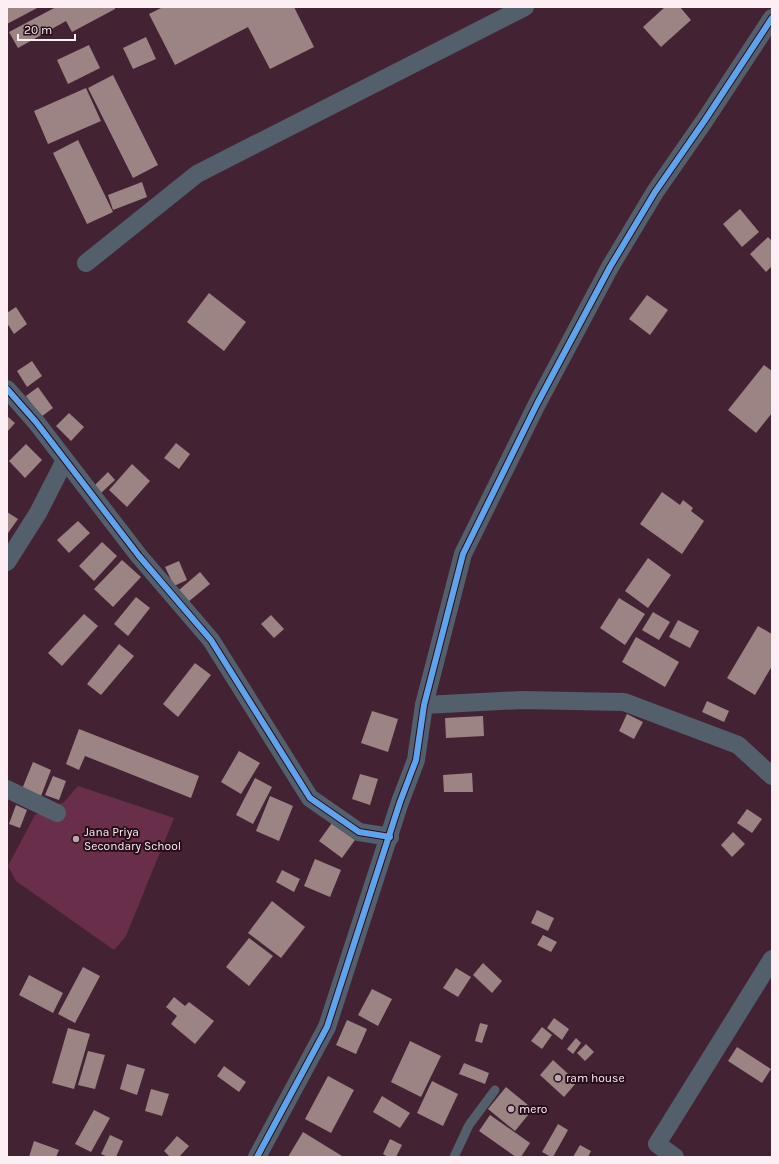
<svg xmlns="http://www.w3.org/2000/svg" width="779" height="1164" font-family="Karla,sans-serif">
<rect width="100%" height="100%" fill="#432333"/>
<polygon fill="#692e49" points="78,786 174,818 126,936 114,950 16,881 8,866 35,815 64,802"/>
<g fill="#9c8485">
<polygon points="7,7 39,7 7,24"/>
<polygon points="56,7 115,7 115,9 72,32 66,21 18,48 9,32"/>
<polygon points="163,7 294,7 314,47 270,69 248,27 175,65 149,14"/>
<polygon points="665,7 680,7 691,20 661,47 643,27"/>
<polygon points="146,37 156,59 133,69 123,48"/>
<polygon points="89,45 100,68 68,84 57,60"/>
<polygon points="113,75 158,165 133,178 88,88"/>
<polygon points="86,88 101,121 48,144 34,111"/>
<polygon points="78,140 113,212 87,224 53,153"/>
<polygon points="142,182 147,197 113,210 108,195"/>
<polygon points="740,209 759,232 742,247 723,224"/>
<polygon points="768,237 772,241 772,266 766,272 750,254"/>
<polygon points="209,293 246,322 224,351 187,322"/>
<polygon points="647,295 668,310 650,335 629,319"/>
<polygon points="16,307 27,324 14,334 7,323 7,313"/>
<polygon points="32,361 42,376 27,387 17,371"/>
<polygon points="764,365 772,371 772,413 756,433 728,410"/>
<polygon points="38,387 53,408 41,417 26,396"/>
<polygon points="69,413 84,427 71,441 56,426"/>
<polygon points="7,416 15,423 7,432"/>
<polygon points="176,443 190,454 179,469 164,458"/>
<polygon points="26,444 42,460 25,478 9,461"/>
<polygon points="132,464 150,481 127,507 109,490"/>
<polygon points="108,472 115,480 101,493 94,486"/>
<polygon points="662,492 680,505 683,500 693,508 691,511 704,521 682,554 640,524"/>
<polygon points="7,512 18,519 8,533 7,532"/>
<polygon points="78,521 90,533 69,553 57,540"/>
<polygon points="102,542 117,556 94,581 79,566"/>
<polygon points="648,558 671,575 648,608 625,591"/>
<polygon points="122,560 141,577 113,607 94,589"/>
<polygon points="179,561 187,580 174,586 165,567"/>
<polygon points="200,572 210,584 188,602 179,590"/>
<polygon points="136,597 150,608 128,636 114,624"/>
<polygon points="619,598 645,614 625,645 600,628"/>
<polygon points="653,612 670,622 659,640 642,630"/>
<polygon points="84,614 98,626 62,666 48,653"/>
<polygon points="271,615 284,629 274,638 261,624"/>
<polygon points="678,620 699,631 690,648 669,637"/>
<polygon points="758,626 772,634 772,666 755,695 727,678"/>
<polygon points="636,637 679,662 665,687 622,662"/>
<polygon points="119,644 134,656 101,695 87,684"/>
<polygon points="195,663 211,675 178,717 163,704"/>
<polygon points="707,701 729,711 724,722 702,712"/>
<polygon points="372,711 398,719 388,752 361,743"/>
<polygon points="627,714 643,722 634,739 619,731"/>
<polygon points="483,716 484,736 446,738 445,718"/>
<polygon points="79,729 199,776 191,798 85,756 79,770 66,764"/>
<polygon points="239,751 260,763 241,794 221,782"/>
<polygon points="33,762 51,770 41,796 22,789"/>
<polygon points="472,773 473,792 444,792 443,775"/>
<polygon points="360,774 378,779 370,805 352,799"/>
<polygon points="53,776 66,781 59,800 45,795"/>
<polygon points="255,778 272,787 253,824 236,815"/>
<polygon points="270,796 293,806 279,841 256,831"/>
<polygon points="16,805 27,810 20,828 9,824"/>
<polygon points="747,809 762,819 752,833 737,823"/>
<polygon points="332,823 355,840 342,858 319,841"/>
<polygon points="733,832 745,844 732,857 721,845"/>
<polygon points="315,859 341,870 330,897 304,886"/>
<polygon points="282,870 300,879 294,892 276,882"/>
<polygon points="272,901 305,927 281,958 248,933"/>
<polygon points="537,910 554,918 548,931 531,923"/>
<polygon points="543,935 557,942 551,952 537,945"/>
<polygon points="249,938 273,956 249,986 226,967"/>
<polygon points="483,963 502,981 492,993 473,975"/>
<polygon points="83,967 100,976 75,1023 58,1014"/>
<polygon points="456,968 471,977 458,997 443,988"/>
<polygon points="29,975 63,993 53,1013 19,995"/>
<polygon points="372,989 392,999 378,1026 358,1015"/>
<polygon points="174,997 185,1006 189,1002 214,1021 195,1044 171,1024 177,1016 166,1007"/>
<polygon points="554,1018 569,1029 562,1040 547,1028"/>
<polygon points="347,1020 367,1029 356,1054 336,1045"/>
<polygon points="480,1023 488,1025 482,1043 475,1041"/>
<polygon points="542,1027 552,1035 542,1049 531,1041"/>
<polygon points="68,1028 90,1034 74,1089 52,1083"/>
<polygon points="576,1038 581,1043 573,1054 567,1049"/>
<polygon points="410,1041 441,1056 421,1097 391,1082"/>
<polygon points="586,1044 594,1052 585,1061 577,1053"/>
<polygon points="737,1047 771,1069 762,1083 728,1061"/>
<polygon points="88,1051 105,1055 95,1089 78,1085"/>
<polygon points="553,1060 577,1082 564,1097 540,1075"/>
<polygon points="464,1063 489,1073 485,1084 459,1074"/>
<polygon points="127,1064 145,1069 137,1095 120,1089"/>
<polygon points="224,1066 246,1082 239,1092 217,1076"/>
<polygon points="328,1076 354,1090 331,1133 305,1119"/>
<polygon points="432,1081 458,1094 443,1126 417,1113"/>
<polygon points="506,1087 533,1109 515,1131 488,1109"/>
<polygon points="151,1089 169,1094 162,1116 145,1111"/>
<polygon points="382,1096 410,1113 400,1128 373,1112"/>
<polygon points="94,1110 110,1118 91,1152 75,1144"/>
<polygon points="490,1115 530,1143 521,1157 516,1157 479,1131"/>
<polygon points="558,1124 568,1130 553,1157 551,1157 542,1152"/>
<polygon points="303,1132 342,1156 341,1157 288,1157"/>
<polygon points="110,1135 123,1141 116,1157 108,1157 101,1154"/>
<polygon points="177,1136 189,1146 179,1157 170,1157 164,1151"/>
<polygon points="390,1139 402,1145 396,1157 388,1157 383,1154"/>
<polygon points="34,1141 59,1150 56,1157 29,1157"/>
<polygon points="580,1145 591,1151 588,1157 573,1157"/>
</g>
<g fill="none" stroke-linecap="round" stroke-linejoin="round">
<polyline stroke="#53606c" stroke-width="9" points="454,1157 469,1125 495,1090"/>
<g stroke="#53606c" stroke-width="18">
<polyline points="86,263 197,174 525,7"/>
<polyline points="7,389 36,422 139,556 211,640 310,798 359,832 390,837"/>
<polyline points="7,562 38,513 65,460"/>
<polyline points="424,705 522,700 624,702 738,745 772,776"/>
<polyline points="7,789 57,813"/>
<polyline points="257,1157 327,1027 400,802 416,760 424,705 463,554 537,404 610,267 655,192 705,120 772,18"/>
<polyline points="675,1157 657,1144 772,959"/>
</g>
<defs>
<g id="cycleway">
<polyline points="7,389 36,422 139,556 211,640 310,798 359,832 390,837"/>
<polyline points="257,1157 327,1027 400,802 416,760 424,705 463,554 537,404 610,267 655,192 705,120 772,18"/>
</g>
</defs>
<use href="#cycleway" stroke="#270d19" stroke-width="8"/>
<use href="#cycleway" stroke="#60a3ed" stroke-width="6"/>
</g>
<g fill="#bca7b0" stroke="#270d19" stroke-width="1.5">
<circle cx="76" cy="839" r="4"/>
<circle cx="558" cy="1078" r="4"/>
<circle cx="511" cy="1109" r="4"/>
</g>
<g text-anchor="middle" stroke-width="4" stroke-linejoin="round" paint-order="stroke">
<g font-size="12" fill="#fdeef4" stroke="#270d19" text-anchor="start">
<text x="84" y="836">Jana Priya<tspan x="84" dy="14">Secondary School</tspan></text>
<text x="566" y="1082">ram house</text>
<text x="519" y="1113">mero</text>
</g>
</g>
<rect width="779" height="1164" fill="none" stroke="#fdeef4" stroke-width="16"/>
<path d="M18 34v6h57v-6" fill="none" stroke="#fdeef4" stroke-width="2"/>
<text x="24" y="34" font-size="12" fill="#fdeef4" stroke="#270d19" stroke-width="3" paint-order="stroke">20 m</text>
</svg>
